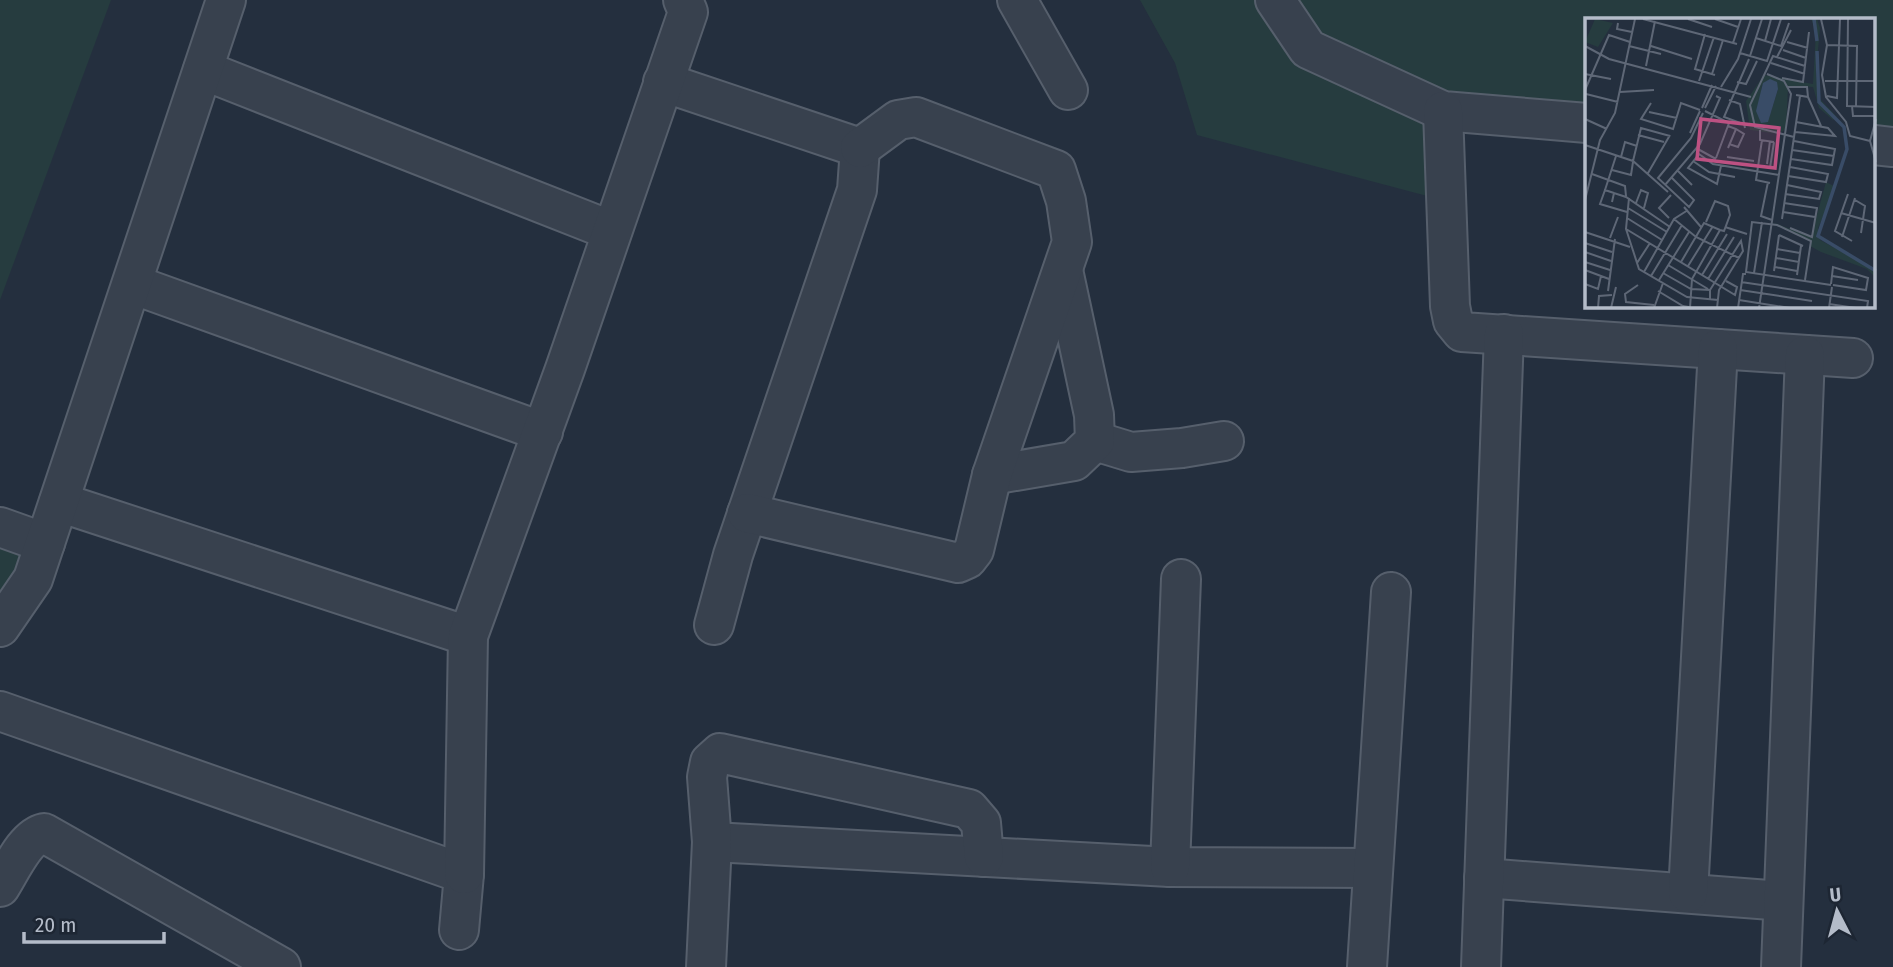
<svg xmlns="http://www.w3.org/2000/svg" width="1893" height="967" font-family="'Fira Sans Condensed',sans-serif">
<rect width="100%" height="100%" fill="#242f3e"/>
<g fill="#263c3f">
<polygon points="0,0 111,0 0,300"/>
<polygon points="1140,0 1893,0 1893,147 1874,145 1874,19 1587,19 1587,123 1443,111 1446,201 1197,135 1175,63"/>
<polygon points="0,527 45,543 0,627"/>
</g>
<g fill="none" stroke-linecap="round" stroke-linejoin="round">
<defs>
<g id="minor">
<polyline points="1017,0 1068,90"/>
<polyline points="1275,0 1308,49 1443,111 1587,123"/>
<polyline points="203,70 612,231"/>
<polyline points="663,82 860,148 857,190 733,555 714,625"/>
<polyline points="1443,111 1450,306 1453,321 1462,332 1853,358"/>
<polyline points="1874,145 1893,147"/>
<polyline points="132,284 543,432"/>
<polyline points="1095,441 1131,452 1182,448 1224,441"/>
<polyline points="992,475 1074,461 1095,441 1094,415 1063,270"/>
<polyline points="59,502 468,636"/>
<polyline points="747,513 958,563 967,559 974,550 992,475 1072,242 1066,201 1056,170 916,117 898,120 860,148"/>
<polyline points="0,527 45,543"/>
<polyline points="0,627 33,579 226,0"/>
<polyline points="0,711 464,874 459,930"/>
<polyline points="712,842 1170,867 1372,868"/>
<polyline points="1170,867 1181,579"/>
<polyline points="464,874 468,636 565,369 688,12 683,0"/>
<polyline points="1484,878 1783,901"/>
<path d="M0,887C11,870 25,837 44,833L281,967"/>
<polyline points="1688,893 1718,349"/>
<polyline points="706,967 712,842 707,777 710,762 720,753 969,809 981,823 984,857"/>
<polyline points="1367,967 1391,592"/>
<polyline points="1481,967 1504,334"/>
<polyline points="1781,967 1805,355"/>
</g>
</defs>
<use href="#minor" stroke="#565f6c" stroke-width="42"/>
<use href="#minor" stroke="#38414e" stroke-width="38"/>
</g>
<g transform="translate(1585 18)">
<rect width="290" height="290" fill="#242f3e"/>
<path d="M10,1L28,5L13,29L0,24ZM226,1H232L235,10L231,54L235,81L252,99L248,102L234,90L228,69L210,68L203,69L201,111L194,116L165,112L161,83L179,57L228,66L231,13ZM177,67L193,71L184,100L175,86ZM241,164L251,169L233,210L235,222L289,251L290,259L282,251L236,234L225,228L226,223L187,204L226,219Z" fill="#263c3f" fill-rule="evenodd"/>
<path d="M185,61L192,64L193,71L183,104L176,105L171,93L178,65Z" fill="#394c67"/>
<path fill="none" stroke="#394c67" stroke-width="3.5" d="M229,1L232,23M232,33L234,84L259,109L262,131L233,218L291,253"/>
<path fill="none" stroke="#5e6776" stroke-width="2" d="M58,1L152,26M103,1L127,9M130,1L153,9M236,1L242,27L237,57L241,79L261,104L265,118L285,123M263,1L262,88L291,89M33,5L32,11L47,14M120,16L110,51L130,57M171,20L196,28L204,5M180,23L186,1M202,24L223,30M148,25L156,1M242,27L272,28L271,88M0,28L24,41L166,79M44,28L76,36M66,28L107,41M198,32L221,40M155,35L182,43L196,1M165,38L177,1M192,39L206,12M186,45L220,56M61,48L70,3M0,56L26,61M127,56L138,22M197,60L218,64L224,14M114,63L129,19M240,63H291M152,64L161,66L172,43M136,69L153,41L166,1M203,69H222L223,79M0,72L24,17L45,24M35,74L69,72M1,76L33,84M211,77L223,79L236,108M242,78L252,80L255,1M144,82L155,86L160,110M66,85L56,101L88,111L96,85L115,92M267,88L268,98H291M117,90L127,67M120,90L131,68M120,93L144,105L131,140M64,94L92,100M0,101L22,111M291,101L285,123L291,144M158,106L139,99L164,41M175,112V122L189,124M210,114L250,118L243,110L211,104M105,115L115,93M53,117L79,124M209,119L170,109L165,87L188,38L220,48M177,122L171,162L185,165M144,126L153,129L159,116L151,111M0,127L48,143L83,174M111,130L131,141M143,130L151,111L143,108M207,132L249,138M36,139L40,124L52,128M142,139L169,143M206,141L247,147L250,131L209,123M48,143L56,110L85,118M108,143L124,154L150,159M182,146L185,123M136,148L132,166L103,150L114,136L128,146L194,157M185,150L189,124M27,152L46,157L48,144M92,152L107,167M63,155L85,117M7,156L40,168L41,178M203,158L241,164L243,156L205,149M86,159L109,182L104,189L73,160L106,120L118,95M183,164L176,198L187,202M80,167L115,126L135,80L131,78M20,172L15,186L42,194M29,175L20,172L31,138M200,176L234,181L236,174L202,167M263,176L250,213L267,223M44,180L41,211L54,251L102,279L133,282M0,182L15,122L30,95L50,1M270,182L280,188L276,215M27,184L29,175L41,179L85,209M51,185L56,172L63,175L59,190M199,185L232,190L227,219L205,210M99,189L116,209M43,190L82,214M198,194L230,199M256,195L291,205M42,200L77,222M84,200L74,190L86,177M89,201L111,219L154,240M197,201L215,78M121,204L130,183L143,188L145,197L139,213L135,212M140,209L162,216M41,211L150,277L152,269L141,263M0,214L45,229M194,217L218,228M257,219L270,180M25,220L33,199M0,225L27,234M192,231L215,235M0,234L26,243M191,240L214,244M0,244L25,252M96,244L119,205L135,212M52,245L65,225M83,247L123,271M103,248L128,208M190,249L212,253M0,252L24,261M189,253L194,217M59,254L89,201L103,192M78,255L106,271L125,272M169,255L177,204M117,257L142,216M212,257L216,228M66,258L97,207M247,258L273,262M123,261L149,219M74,262L104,214M220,262L226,223L192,207L167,204L161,254L246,267M156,264L283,283L282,290M0,266L13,271L16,258M246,266L248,249L283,260L281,272L248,267M53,267L40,276L41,284L69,287M155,272L227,283M23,273L30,221M73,273L98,288L110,290M125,281V272L156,223L158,233L134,272L132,290M154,282L205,290M244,286L271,290M13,290L14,278L27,277M26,290L31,269M69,290L78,265M105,290L107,261L135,212M153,290L158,256H161M174,290L206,76L199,63L182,56M244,290L247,269"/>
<path fill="#bd5182" fill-opacity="0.15" stroke="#bd5182" stroke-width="3.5" d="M116,101L194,110L190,150L112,141Z"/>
<rect width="290" height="290" fill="none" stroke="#b4bcc9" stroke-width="3.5"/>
</g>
<g transform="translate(1837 911) rotate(354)" stroke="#1d2633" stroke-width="5" paint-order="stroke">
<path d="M0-5L12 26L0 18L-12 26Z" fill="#b4bcc9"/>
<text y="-10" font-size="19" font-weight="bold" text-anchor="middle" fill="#b4bcc9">U</text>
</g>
<path d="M24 932v10h140v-10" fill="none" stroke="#b4bcc9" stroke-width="3.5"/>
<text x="35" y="932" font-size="21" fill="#b4bcc9" stroke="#1d2633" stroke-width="5" paint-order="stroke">20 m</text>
</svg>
